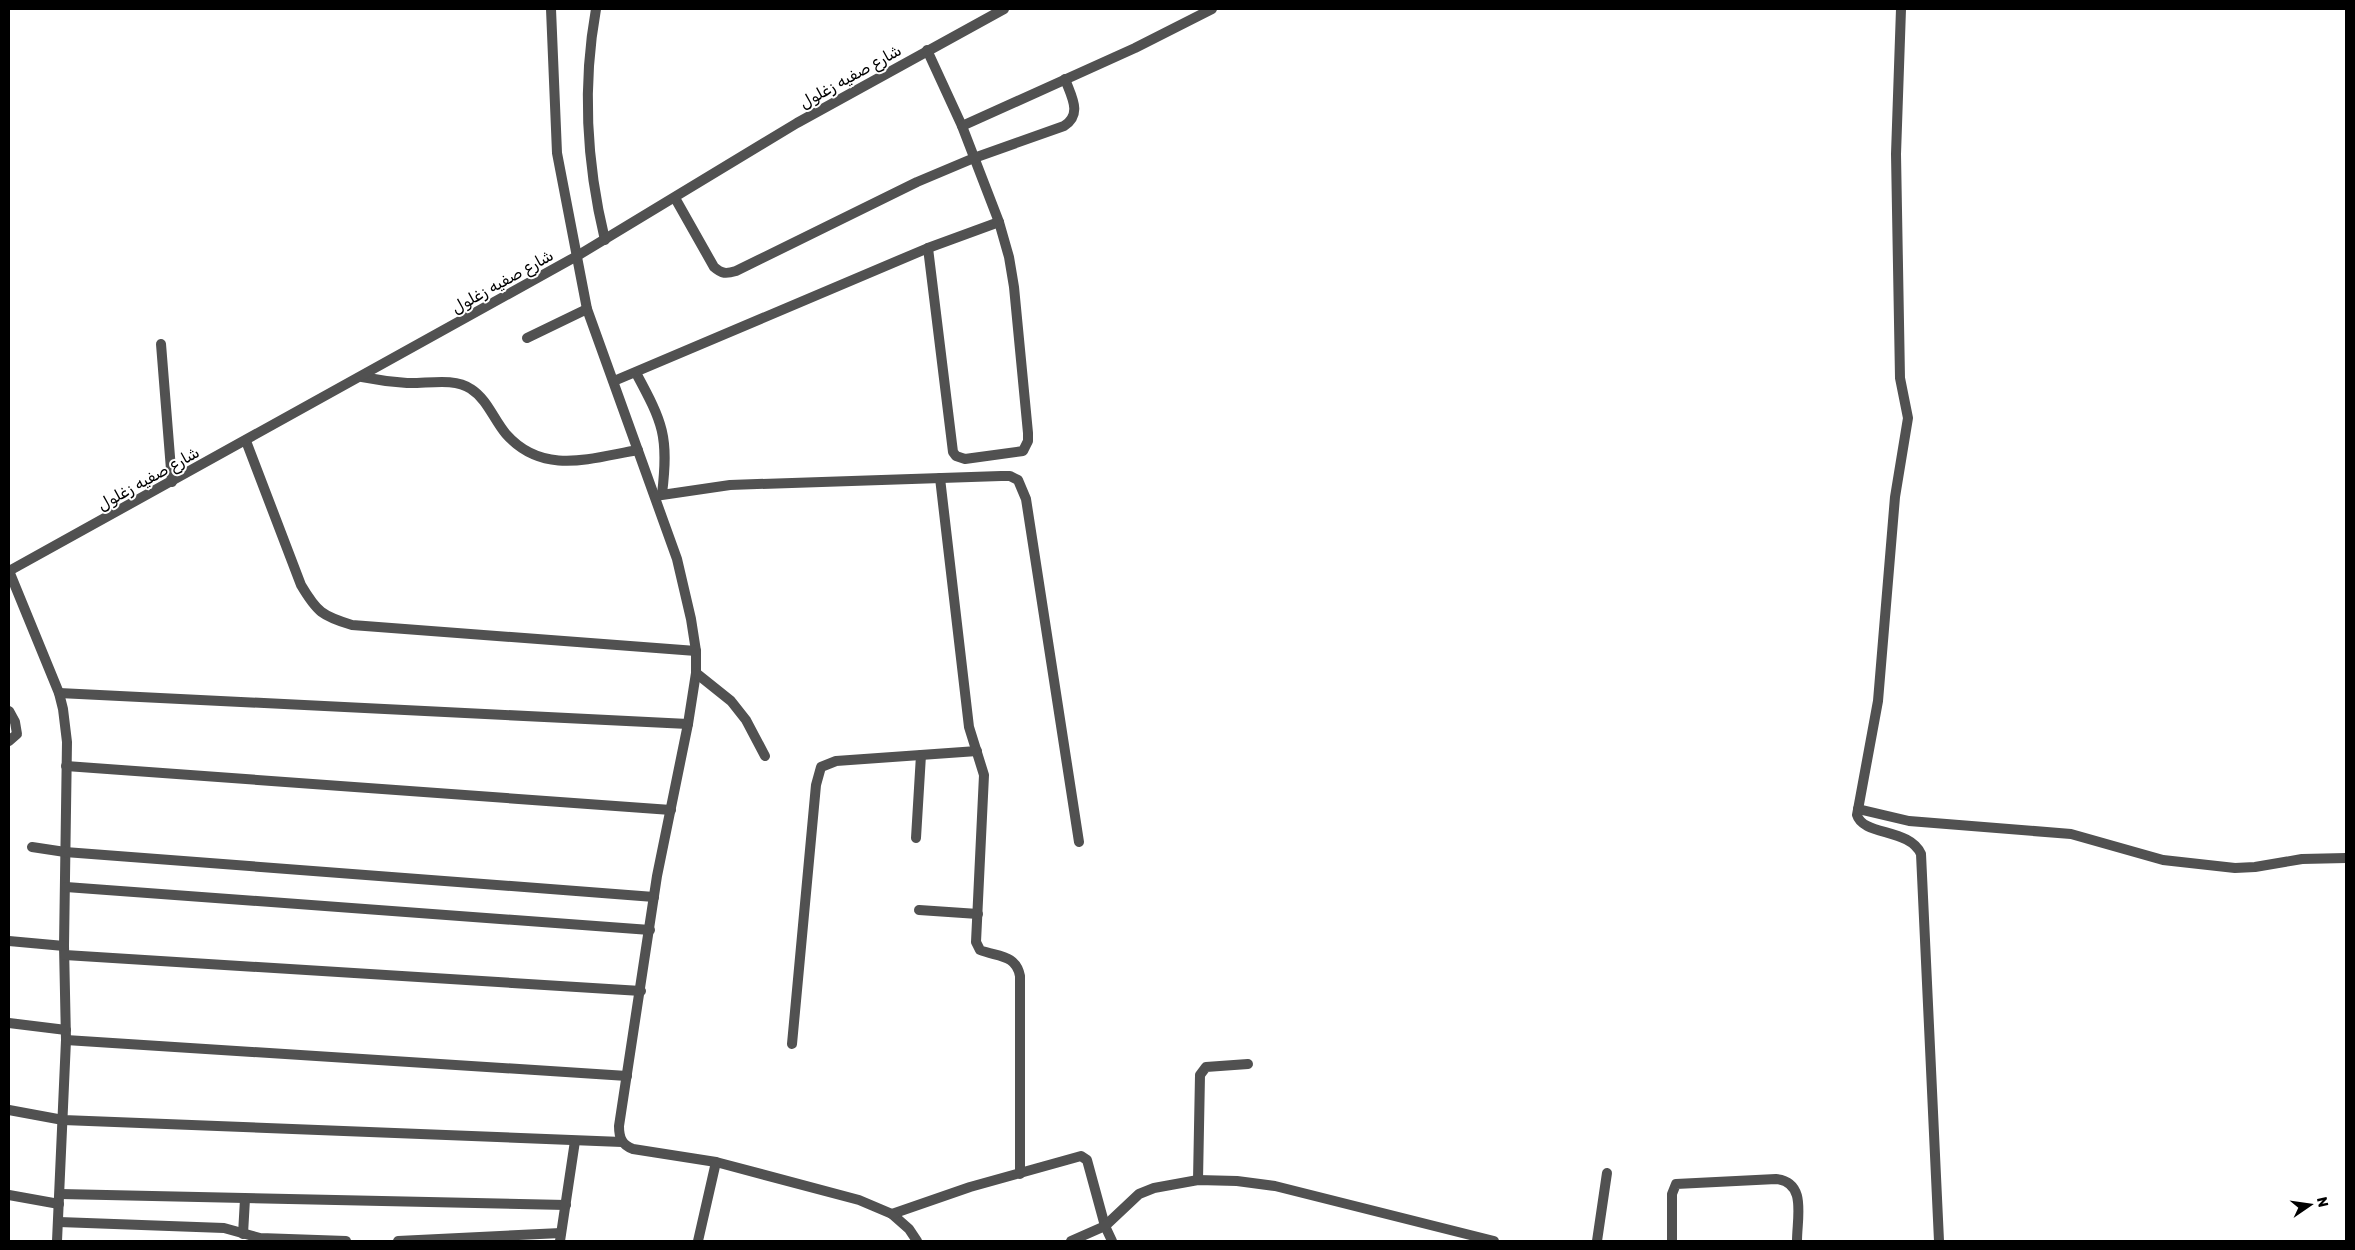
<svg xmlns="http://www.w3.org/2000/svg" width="2355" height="1250" font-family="Rubik,Cairo,sans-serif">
<rect width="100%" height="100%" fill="#fff"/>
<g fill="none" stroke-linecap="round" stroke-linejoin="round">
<g stroke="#515151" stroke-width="10">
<path d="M551,9L557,153L587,309L677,559L691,619L696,651V673L688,724L657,876L619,1126C619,1138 622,1145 633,1149L716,1162L859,1200L892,1214L909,1229L917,1241"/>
<path d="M596,9C582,87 586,162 605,240"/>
<path d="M1901,9L1896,154L1900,378L1908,418L1895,497L1878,701L1857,815C1863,836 1910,828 1921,854L1939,1241"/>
<polyline points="927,50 962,126 999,222 1009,257 1014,287 1028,433 1028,441 1023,451 965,459 956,456 953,452 928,248"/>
<polyline points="962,126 1135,48 1212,9"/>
<path d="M675,198L714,267C722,274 726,274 736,271L917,182L974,158L1064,126C1083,114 1071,96 1065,79"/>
<polyline points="527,338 587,309"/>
<polyline points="161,344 172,482"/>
<path d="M636,373C663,423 669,436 662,494"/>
<path d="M362,377C377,380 392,382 407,383C426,384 454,377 471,389C487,399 494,420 506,434C543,476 591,458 638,450"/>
<polyline points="614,381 928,248 999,222"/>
<path d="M246,441L301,585C317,612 322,616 352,625L696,651"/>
<path d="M940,478L969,727L984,775L976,942L980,950C997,957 1016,954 1020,976V1174"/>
<polyline points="655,496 730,485 1001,476 1010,476 1018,480 1026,499 1079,842"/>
<polyline points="9,571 59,693 63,709 67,742 64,946 66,1040 57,1241"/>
<polyline points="696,673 731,701 746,720 765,756"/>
<polyline points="59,693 688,724"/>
<polyline points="9,711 15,722 17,734 9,741"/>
<polyline points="66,766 671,810"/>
<polyline points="1858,809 1909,821 2071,834 2163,860 2235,868 2255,867 2302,859 2346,858"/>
<polyline points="916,838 921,755"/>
<polyline points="32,847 65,852 654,897"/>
<polyline points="66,887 650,930"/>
<polyline points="919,910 978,914"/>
<polyline points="9,941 64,946"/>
<polyline points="65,955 641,991"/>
<polyline points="9,1023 66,1030"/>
<polyline points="66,1040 627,1076"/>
<polyline points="792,1044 816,785 821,767 836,761 977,751"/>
<polyline points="9,1110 63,1120 622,1142"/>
<polyline points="1198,1180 1200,1075 1206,1067 1248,1064"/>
<polyline points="60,1194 566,1205"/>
<polyline points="9,1195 59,1204"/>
<polyline points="892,1214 970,1187 1081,1156 1087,1160 1105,1226 1112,1241"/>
<polyline points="59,1222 224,1228 260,1238 346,1241"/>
<polyline points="243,1234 245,1199"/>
<polyline points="398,1241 561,1233"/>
<polyline points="560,1241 575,1141"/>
<polyline points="698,1241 716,1162"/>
<polyline points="1071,1241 1105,1226 1139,1194 1154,1188 1198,1180 1237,1181 1275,1186 1494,1241"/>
<polyline points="1597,1241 1607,1173"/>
<path d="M1672,1241V1194L1676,1184L1776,1179C1807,1182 1797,1217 1797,1241"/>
</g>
<polyline stroke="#515151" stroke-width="10" points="9,571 577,256 797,123 1004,9"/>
</g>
<g text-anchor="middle" stroke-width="4" stroke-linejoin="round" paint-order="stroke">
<g font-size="16" fill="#000" stroke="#fff">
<text transform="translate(850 76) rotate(-29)" y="6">شارع صفيه زغلول</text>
<text transform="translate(502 281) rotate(-29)" y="6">شارع صفيه زغلول</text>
<text transform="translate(148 478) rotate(-29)" y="6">شارع صفيه زغلول</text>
</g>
</g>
<rect width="2355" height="1250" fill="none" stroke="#000000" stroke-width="20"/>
<g transform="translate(2310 1205) rotate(77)" stroke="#ffffff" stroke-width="4" paint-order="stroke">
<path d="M0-4L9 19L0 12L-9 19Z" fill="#000000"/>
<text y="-8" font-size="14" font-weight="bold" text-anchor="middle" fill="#000000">N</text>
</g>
</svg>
